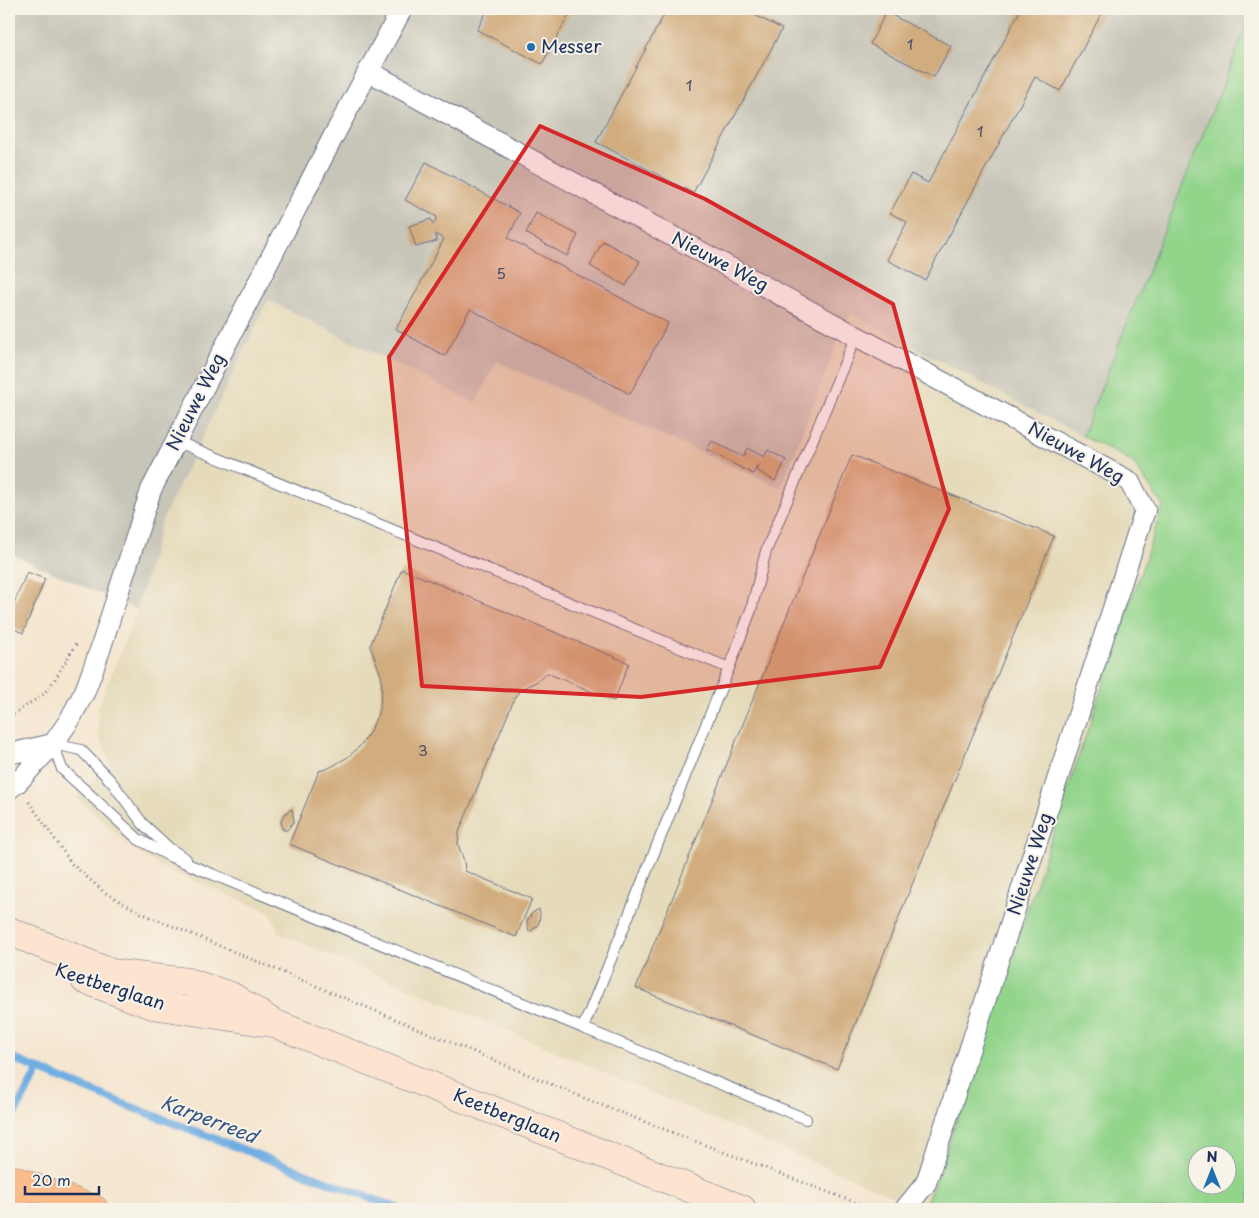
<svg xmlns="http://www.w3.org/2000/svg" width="1259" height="1218" font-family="'Playpen Sans',sans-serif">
<rect width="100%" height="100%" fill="#f7f3e8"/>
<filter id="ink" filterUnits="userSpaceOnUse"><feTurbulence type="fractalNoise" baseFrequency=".02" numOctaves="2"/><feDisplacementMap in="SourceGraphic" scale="10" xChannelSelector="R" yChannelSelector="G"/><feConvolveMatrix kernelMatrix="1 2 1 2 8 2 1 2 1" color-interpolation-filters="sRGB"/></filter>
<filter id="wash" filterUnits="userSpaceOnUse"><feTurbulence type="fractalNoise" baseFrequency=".0096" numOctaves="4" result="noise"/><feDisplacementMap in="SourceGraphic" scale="20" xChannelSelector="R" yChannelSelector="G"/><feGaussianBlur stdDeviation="1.12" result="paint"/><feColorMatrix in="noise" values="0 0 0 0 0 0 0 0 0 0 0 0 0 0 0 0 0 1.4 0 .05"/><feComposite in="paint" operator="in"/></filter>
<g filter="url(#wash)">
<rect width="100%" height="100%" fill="#f5e6d0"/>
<polygon fill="#e5daba" points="268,300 475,402 496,362 781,488 836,345 851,314 1132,461 1163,505 937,1178 923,1209 279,933 270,912 163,868 135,850 76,797 111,764 104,749 98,730 98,707 137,610 161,523"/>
<polygon fill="#c7c4b8" points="9,9 1250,9 1250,17 1082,436 851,314 836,345 781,488 497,362 475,403 268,300 161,523 137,610 9,553"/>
<path fill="#93d48b" stroke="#578274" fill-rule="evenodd" d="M1250,17V1209H923L937,1178L1163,506L1132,461L1082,436ZM1196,1156H1226V1186H1196Z"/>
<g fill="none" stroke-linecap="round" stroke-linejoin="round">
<g stroke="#70ade2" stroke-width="8">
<polyline points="9,1057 121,1103 399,1209"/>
<polyline points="15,1113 39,1069"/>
</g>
</g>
<g id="blocks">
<g fill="#d1ac7e">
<polygon points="488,9 572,9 542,64 477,30"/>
<polygon points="667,9 743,9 782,29 693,193 596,142"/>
<polygon points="1021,9 1104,9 1060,91 1035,77 925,280 887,260 907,222 890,213 911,174 928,183"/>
<polygon points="886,12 951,46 934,77 870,44"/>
<polygon points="426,162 520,213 508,238 668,323 630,394 470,309 445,356 396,329 444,239 435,234 437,241 416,247 409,226 431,219 433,225 437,217 405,200"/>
<polygon points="536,213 578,235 567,256 526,233"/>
<polygon points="603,241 640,261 626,286 590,266"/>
<polygon points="712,441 743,457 747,448 764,457 768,450 786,460 775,481 756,470 759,465 758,465 753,474 707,450"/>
<polygon points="852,455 1054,536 837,1069 636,988"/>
<polygon points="402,569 629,663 614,701 547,673 538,681 521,689 515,697 459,832 458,844 464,861 465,871 532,899 516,937 289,844 319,771 329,768 348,757 360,746 371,730 379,711 382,691 381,675 370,646"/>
<polygon points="27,572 45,579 23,633 9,627 9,616"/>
<polygon points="292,809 294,821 287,830 283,830 281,822 282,818 287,812"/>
<polygon points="539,909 540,914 539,923 535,928 529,932 527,921 532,913"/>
</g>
</g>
</g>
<g filter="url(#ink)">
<use href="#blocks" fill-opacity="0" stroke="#676f86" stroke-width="1"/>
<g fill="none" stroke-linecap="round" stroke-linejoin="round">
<defs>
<g id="service">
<polyline points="176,441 729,668"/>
<polyline points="53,744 62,769 138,839 171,857 583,1028 729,668 751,610 766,551 856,336"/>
<polyline points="53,744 81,750 111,781 143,824 169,848 186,859"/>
<polyline points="583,1028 806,1119"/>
</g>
<g id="minor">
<polyline points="368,71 856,336 1129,481 1145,510 926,1183 905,1209"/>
<polyline points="9,754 53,744"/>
<polyline points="9,789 18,782 53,744 69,721 85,691 100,650 151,490 332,139 402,9"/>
</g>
<g id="secondary">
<polyline points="9,931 111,973 188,982 231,996 273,1023 742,1209"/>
<polyline points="85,980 152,1005 264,1022"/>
</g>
<g id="motorway">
<polyline points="9,1178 94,1209"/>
<polyline points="9,1205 20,1209"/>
</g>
</defs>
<use href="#service" stroke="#676f86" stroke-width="12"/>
<use href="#minor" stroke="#676f86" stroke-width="22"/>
<use href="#secondary" stroke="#676f86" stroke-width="29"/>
<use href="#motorway" stroke="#676f86" stroke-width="29"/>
<g stroke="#676f86" stroke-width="3" stroke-dasharray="1 4" stroke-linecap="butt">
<polyline points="9,717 44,694 55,679 76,644"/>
<polyline points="29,802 72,864 104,892 141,913 601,1105 872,1209"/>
</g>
<use href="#service" stroke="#fff" stroke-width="10"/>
<use href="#minor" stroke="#fff" stroke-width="20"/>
<use href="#secondary" stroke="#fde4d1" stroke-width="28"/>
<use href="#motorway" stroke="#fabc8b" stroke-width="28"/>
</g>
</g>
<path fill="#d62828" fill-opacity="0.2" stroke="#d62828" stroke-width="4" stroke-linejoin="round" d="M540,126L705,199L893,304L949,509L880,667L641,697L422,686L389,357Z"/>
<circle fill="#1f6fb2" stroke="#f7f3e8" stroke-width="2" cx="531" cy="47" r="5"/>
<g text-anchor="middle" stroke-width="4" stroke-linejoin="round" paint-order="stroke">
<g font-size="15" fill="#484e66">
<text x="910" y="50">1</text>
<text x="689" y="91">1</text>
<text x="980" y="137">1</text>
<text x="501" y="279">5</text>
<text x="423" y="756">3</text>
</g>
<g font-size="18" fill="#1b2f5e" stroke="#f7f3e8" text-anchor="start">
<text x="541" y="53">Messer</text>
</g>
<g font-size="18" fill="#1b2f5e" stroke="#f7f3e8">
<text transform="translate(720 262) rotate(28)" y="6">Nieuwe Weg</text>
<text transform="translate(196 402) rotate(-63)" y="6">Nieuwe Weg</text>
<text transform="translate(1076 453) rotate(29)" y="6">Nieuwe Weg</text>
<text transform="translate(1030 864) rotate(-72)" y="6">Nieuwe Weg</text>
<text transform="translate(110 987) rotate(18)" y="6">Keetberglaan</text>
<text transform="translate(507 1116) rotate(22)" y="6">Keetberglaan</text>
</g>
<g font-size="19" font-style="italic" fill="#355586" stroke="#f7f3e8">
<text transform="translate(209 1119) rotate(21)" y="7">Karperreed</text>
</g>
</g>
<rect width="1259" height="1218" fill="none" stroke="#f7f3e8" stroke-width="30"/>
<g transform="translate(1212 1170)"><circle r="24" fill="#f7f3e8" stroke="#9fa5b1"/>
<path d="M0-4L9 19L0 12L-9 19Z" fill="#1f6fb2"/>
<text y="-8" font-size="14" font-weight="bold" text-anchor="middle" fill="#1b2f5e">N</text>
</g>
<path d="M25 1186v8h74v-8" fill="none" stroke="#1b2f5e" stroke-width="2.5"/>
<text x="32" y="1186" font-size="15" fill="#1b2f5e" stroke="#f7f3e8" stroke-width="4" paint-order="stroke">20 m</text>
</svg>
